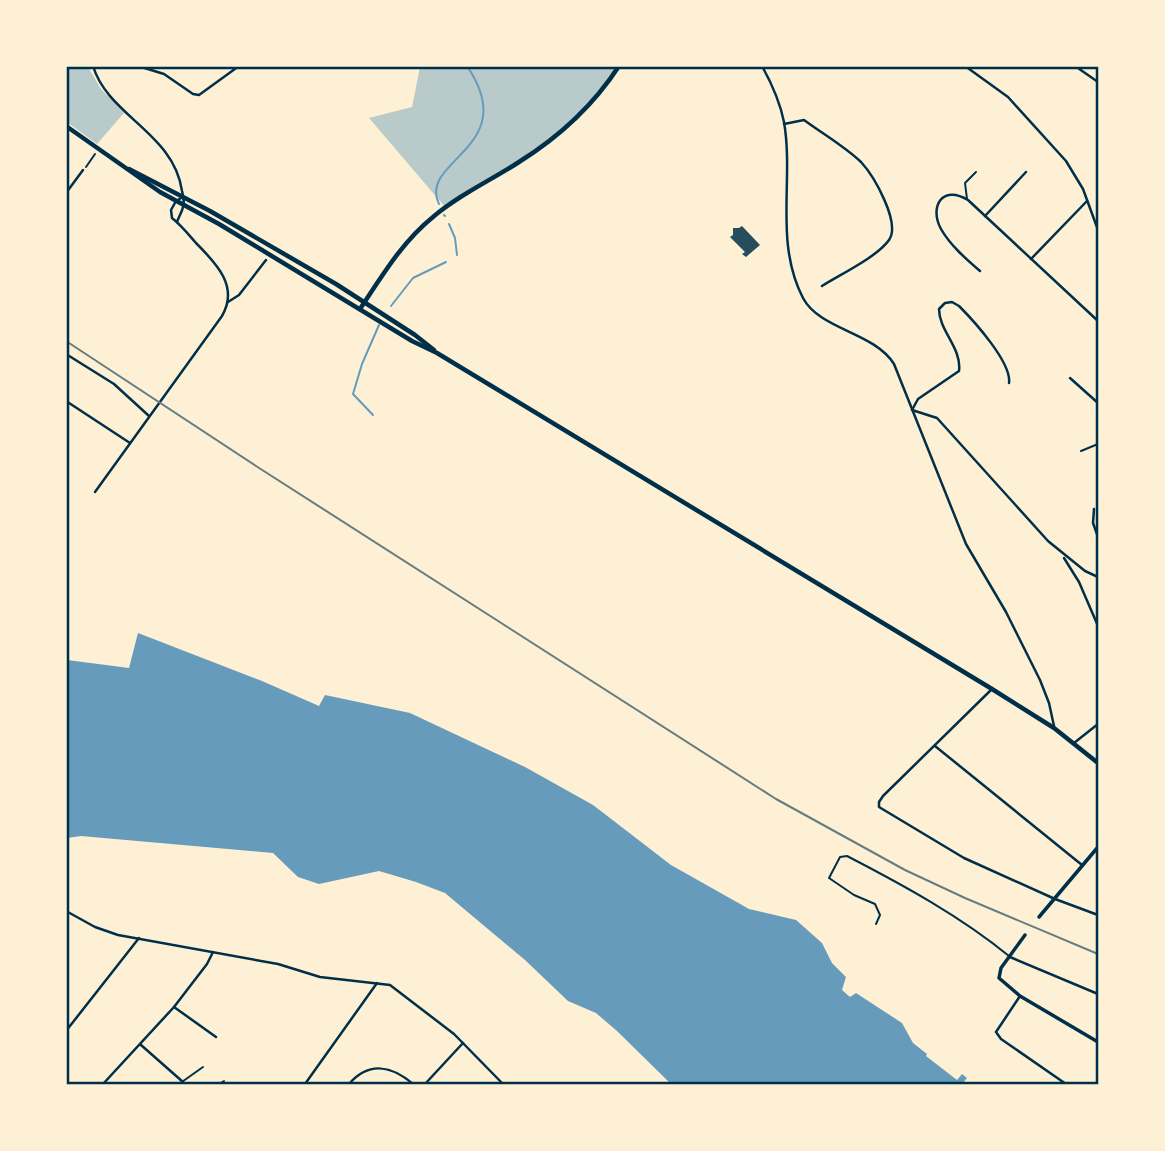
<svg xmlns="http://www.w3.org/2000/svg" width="1165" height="1151" font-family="'Titillium Web',sans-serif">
<rect width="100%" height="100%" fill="#fdf0d5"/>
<g fill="#b9caca">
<polygon points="66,67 88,67 101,89 124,113 97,144 67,122"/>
<polygon points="420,67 619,67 577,118 531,154 445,207 369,118 412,107"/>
</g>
<polygon fill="#669bbc" points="138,633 262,681 319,706 325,695 410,713 525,767 593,805 671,865 749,909 796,920 822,943 832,963 846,977 842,990 850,997 856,993 902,1023 913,1043 927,1054 926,1056 957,1080 962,1074 967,1078 962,1084 671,1084 617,1031 596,1013 568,1001 525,960 445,893 416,882 379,871 319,884 298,877 273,853 81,836 67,838 67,660 129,668"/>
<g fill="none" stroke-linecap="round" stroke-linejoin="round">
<g stroke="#669bbc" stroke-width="2">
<path d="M439,204C417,160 523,148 467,66"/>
<polyline points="444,215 445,216"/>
<polyline points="449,224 455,238 457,255"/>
<polyline points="391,306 413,278 446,262"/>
<polyline points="373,415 353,394 362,364 379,325"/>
</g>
</g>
<polygon fill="#264d5e" points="742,226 760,245 746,257 742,254 745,252 730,237 733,235 733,228 739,228"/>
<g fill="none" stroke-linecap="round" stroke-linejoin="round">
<polyline stroke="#003049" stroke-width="2" points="86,167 95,154"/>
<g stroke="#003049" stroke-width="2">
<polyline points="967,199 965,183 976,172"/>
<polyline points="1081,451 1098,444"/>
<path d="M876,924L880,915L875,904L854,895L829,878L840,857L847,856C903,885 960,916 1009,956"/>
<polyline points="179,1084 203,1067"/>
<polyline points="219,1084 224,1081"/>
</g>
<g stroke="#003049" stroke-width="2.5">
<path d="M93,66C108,116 174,133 182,191C183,196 185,202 183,207C182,212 179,216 177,222"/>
<polyline points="138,66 164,74 193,94 199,95 239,66"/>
<path d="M762,66C772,84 780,102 784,122C794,180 774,242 803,298C820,330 874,332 894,364L966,544L1006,612L1040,680L1049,703L1054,726"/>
<polyline points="965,66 1008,97 1066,161 1083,189 1098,230"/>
<polyline points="1075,66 1098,82"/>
<path d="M784,124L804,120C823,134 844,146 861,162C874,176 901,223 889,240C877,257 841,274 822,286"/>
<polyline points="66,193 83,170"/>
<polyline points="985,216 1026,172"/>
<polyline points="1031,259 1087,201"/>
<path d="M980,271C966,259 950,245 941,229C929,207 942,184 968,200L1098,321"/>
<polyline points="228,302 239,295 266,260"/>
<polyline points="66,354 114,384 149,416"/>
<polyline points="1070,378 1098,403"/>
<path d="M1009,383C1012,363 974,321 959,306L952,302L945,303L939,309C939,331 962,348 959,371L918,399L912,410L937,418L1048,541L1085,571L1098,577"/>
<polyline points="66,401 130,443"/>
<path d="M95,492L222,316C239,287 217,264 196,243C189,235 181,225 172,218L171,210L176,201L183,197"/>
<polyline points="1094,509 1093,523 1098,537"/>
<polyline points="1064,558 1079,582 1098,626"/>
<polyline points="992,689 883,796 879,802 879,807 964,858 1055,899 1098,915"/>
<polyline points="1074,743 1098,724"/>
<polyline points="935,746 1082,865"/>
<polyline points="66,911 95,927 118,935 278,964 320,977 390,985 454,1034 503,1084"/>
<polyline points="1010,957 1098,994"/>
<polyline points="1020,996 996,1032 1001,1039 1066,1084"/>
<polyline points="174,1007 216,1037"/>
<polyline points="66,1031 139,938"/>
<polyline points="141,1045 183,1082"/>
<polyline points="103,1084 174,1007 207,964 213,952"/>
<polyline points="305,1084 377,983"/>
<path d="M349,1084C369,1061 392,1066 413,1084"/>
<polyline points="425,1084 463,1043"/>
</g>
<g stroke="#003049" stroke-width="3.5">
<polyline points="1039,917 1098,847"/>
<polyline points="1025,935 1001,968 999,978 1020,996 1098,1042"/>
</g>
<path stroke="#003049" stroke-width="4.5" d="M360,309C382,276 402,242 433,217C460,194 490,181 519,162C559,137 593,106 619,66"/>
<g stroke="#003049" stroke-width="4.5">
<polyline points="66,126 160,192 219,224 412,341 437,353 992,689 1054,728 1098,763"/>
<polyline points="129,169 210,211 336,284 415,335 434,350"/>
</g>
<polyline stroke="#657d81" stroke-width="2" points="66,341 256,466 776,799 905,870 965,898 1098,954"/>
</g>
<rect width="1165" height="1151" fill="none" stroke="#fdf0d5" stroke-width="136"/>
<rect x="68" y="68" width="1029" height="1015" fill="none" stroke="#003049" stroke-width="2.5"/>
</svg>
